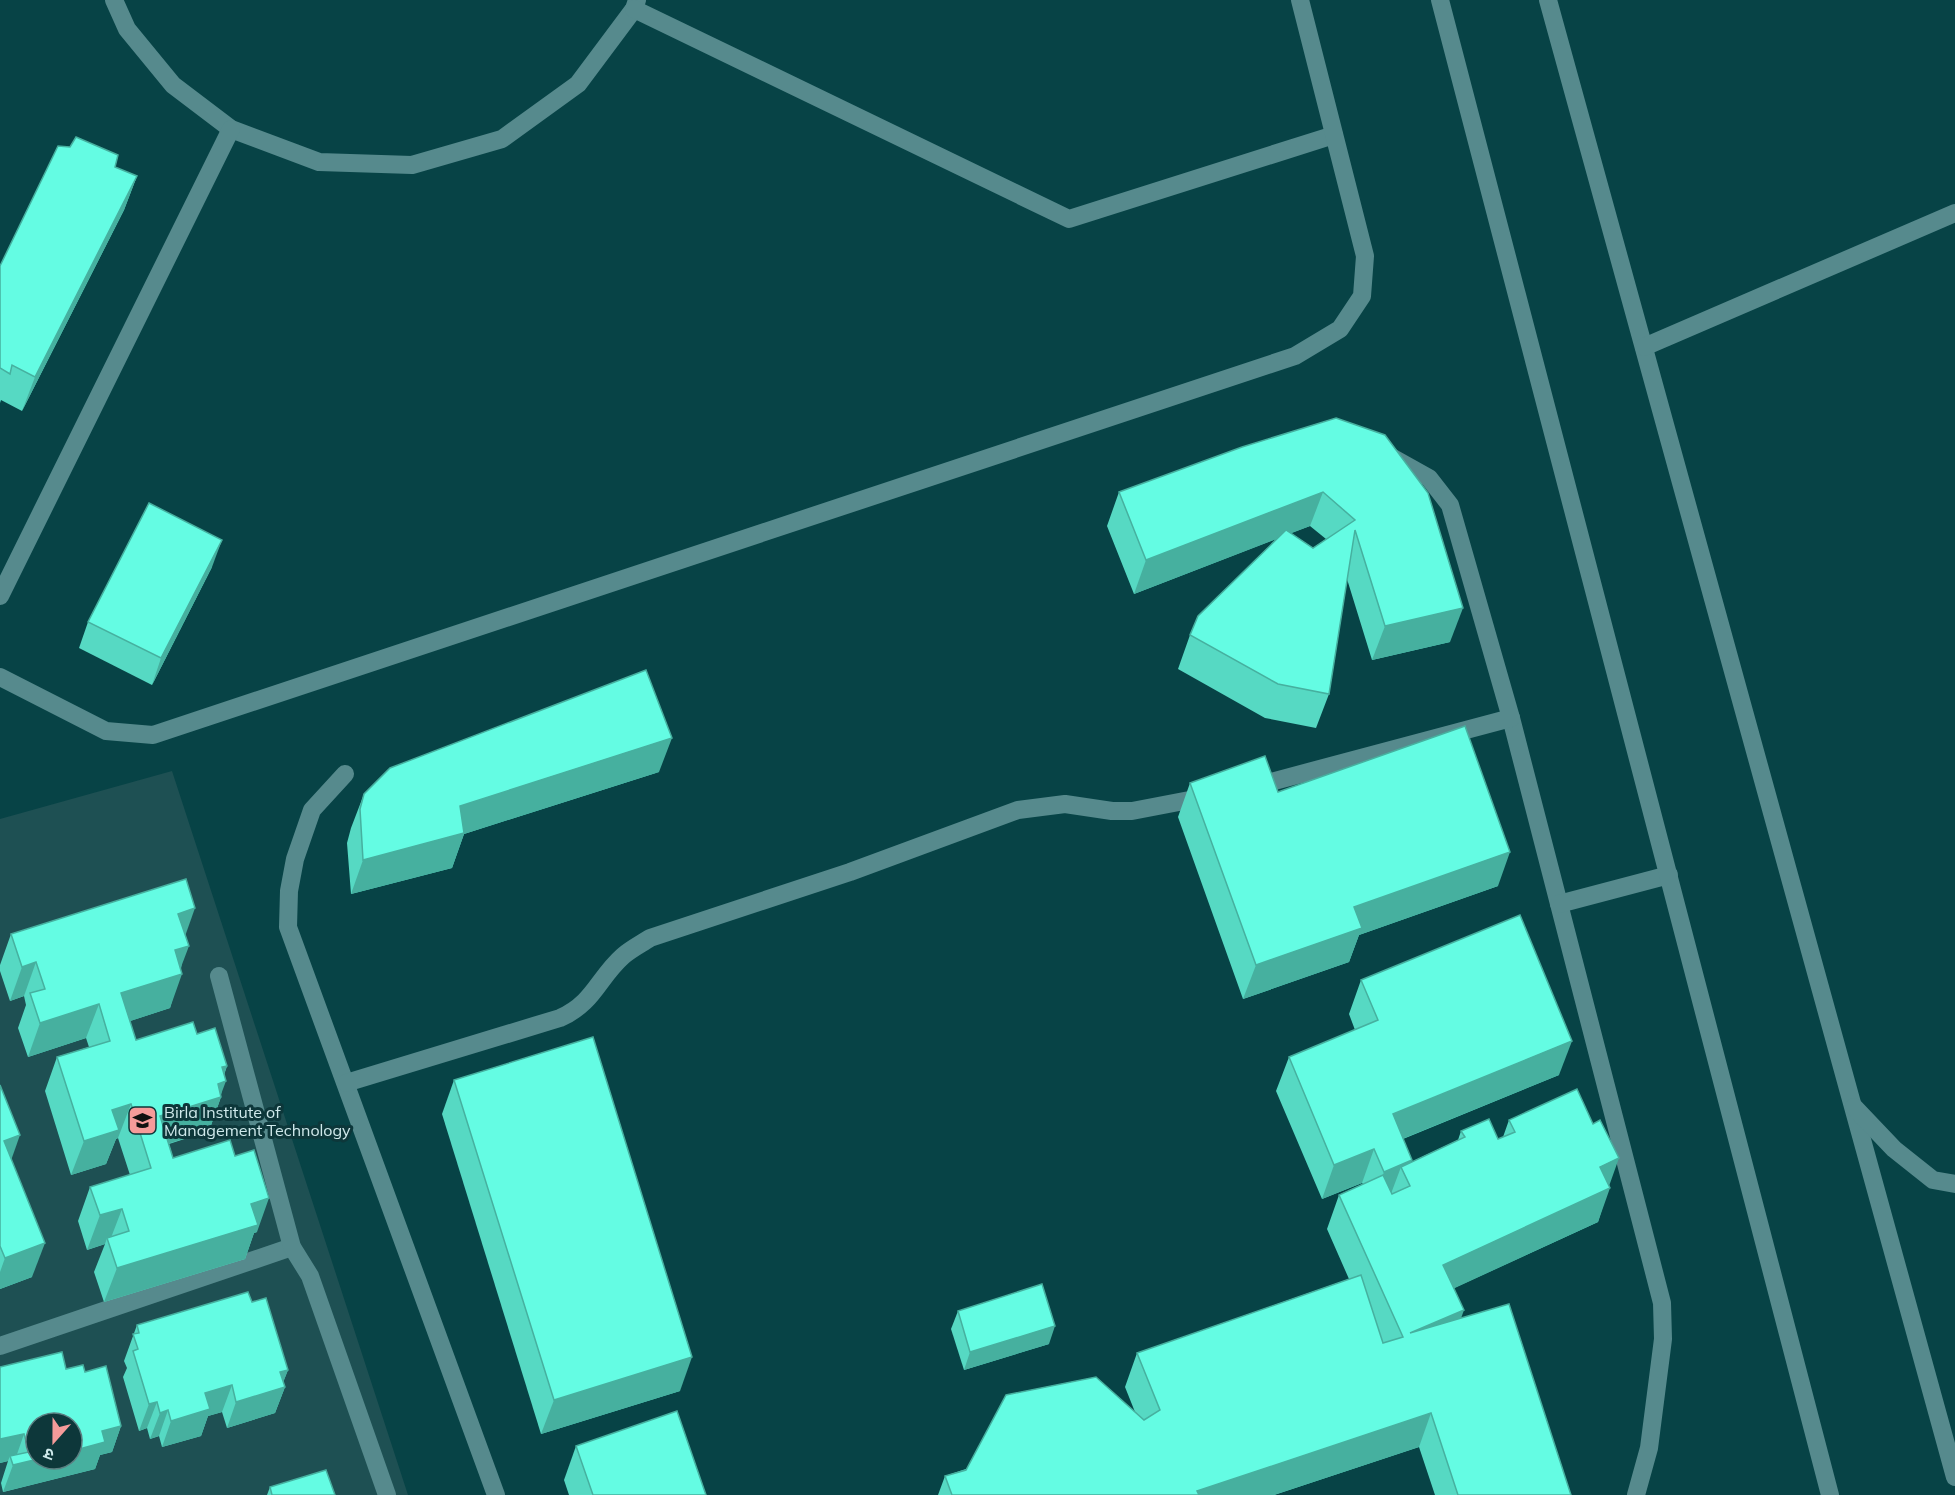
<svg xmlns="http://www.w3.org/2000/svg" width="1955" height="1495" font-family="Mulish,'Noto Sans Devanagari',sans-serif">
<rect width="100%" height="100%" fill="#074346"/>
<path fill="#1e5053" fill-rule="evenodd" d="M172,771L408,1495H0V819ZM36,1423H72V1459H36Z"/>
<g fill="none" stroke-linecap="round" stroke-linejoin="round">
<g stroke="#568a8d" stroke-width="18">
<polyline points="114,0 127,29 173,85 231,129 319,162 412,165 502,139 578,84 634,9 637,0"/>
<polyline points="634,9 1069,219 1334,135"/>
<polyline points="0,596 231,129"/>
<polyline points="0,677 106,731 153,735 1295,356 1340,329 1362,296 1365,256 1300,0"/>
<polyline points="1511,718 1662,1303 1663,1339 1649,1448 1636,1495"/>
<polyline points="345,774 312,810 295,859 289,891 288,927 496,1495"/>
<polyline points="1252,787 1511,718 1450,505 1429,478 1386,454"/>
<polyline points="1559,904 1669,875"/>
<path d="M346,1083L560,1018C594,1003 598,978 623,956C631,949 641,944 650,938L850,872L1018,810L1065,804L1112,811H1132L1205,797"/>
<polyline points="0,1346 292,1247"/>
</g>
<g stroke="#568a8d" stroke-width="18">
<polyline points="1548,0 1955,1477"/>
<polyline points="1644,347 1955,213"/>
<polyline points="219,976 292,1247 310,1276 387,1495"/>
<polyline points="1854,1107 1894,1149 1933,1180 1955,1184"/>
</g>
<polyline stroke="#568a8d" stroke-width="18" points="1440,0 1830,1495"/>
</g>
<g fill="#56d9c3" fill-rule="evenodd">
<polygon points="137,176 124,210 22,411 1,400 0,403 0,266"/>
<path d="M1336,418L1450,642L1372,660L1347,579L1329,694L1316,728L1265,718L1178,669L1190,635L1276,539L1134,594L1107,526L1119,492ZM1310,526L1326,539L1313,548L1291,533Z"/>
<polygon points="212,567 152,685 79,648 88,622"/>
<polygon points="659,772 464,834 452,868 351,894 347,843 351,828 364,794"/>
<polygon points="1190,783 1278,792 1498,886 1359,935 1349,962 1243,999 1178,817"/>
<polygon points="11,934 185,935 181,969 170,1008 130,1021 136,1040 197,1034 227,1066 224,1075 221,1095 221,1097 209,1131 169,1144 173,1158 257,1232 254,1233 245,1259 104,1302 94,1272 105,1244 87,1250 78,1221 90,1187 130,1175 118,1138 116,1139 106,1164 71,1175 45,1091 57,1057 89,1047 86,1038 28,1057 18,1028 26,1005 24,996 10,1001 0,971 0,965"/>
<polygon points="1361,980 1559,1075 1403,1139 1411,1162 1458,1140 1461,1131 1498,1139 1503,1137 1509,1120 1609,1186 1598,1222 1454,1288 1461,1318 1571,1495 1435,1495 1419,1447 1274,1495 938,1495 945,1476 1135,1412 1125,1387 1137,1353 1349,1279 1327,1229 1339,1195 1363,1184 1362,1183 1322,1199 1276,1091 1289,1057 1355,1030 1349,1014"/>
<polygon points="454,1080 680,1391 541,1434 442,1114"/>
<polygon points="0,1085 11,1159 32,1277 0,1289"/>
<polygon points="252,1302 288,1370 283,1382 285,1387 275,1413 227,1428 222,1412 208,1416 201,1436 162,1447 159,1436 150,1439 147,1428 139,1431 123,1377 127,1368 124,1361 137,1325"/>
<polygon points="958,1311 1049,1344 964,1370 951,1329"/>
<polygon points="0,1367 66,1369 85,1372 121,1426 112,1452 100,1455 95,1469 3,1492 1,1483 8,1461 0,1463"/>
<polygon points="576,1446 706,1495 569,1495 564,1480"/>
<polygon points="270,1487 335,1495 267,1495"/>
</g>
<g fill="#46b09f">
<polygon points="137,176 124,210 22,411 35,377"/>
<polygon points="1323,492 1310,526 1134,594 1146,560"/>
<polygon points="222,540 212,567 152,685 161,658"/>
<polygon points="1463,608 1450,642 1372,660 1385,626"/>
<polygon points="672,738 659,772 464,834 452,868 351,894 363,860 460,806"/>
<polygon points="1510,852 1498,886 1359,935 1349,962 1243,999 1256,965 1354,907"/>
<polygon points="195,908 183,942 178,914"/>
<polygon points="189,946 178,975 182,974 170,1008 109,1028 121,993 175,950"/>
<polygon points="36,962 24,996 10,1001 22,967"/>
<polygon points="99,1004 86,1038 28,1057 40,1023"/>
<polygon points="1572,1041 1559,1075 1380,1148 1393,1114"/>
<polygon points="227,1066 221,1083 226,1081 220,1097 221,1097 209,1131 148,1150 160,1116 222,1067"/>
<polygon points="131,1104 118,1138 116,1139 106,1164 71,1175 84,1141 112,1110"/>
<polygon points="20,1135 8,1169 4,1141"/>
<polygon points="1374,1149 1362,1183 1322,1199 1334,1165"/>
<polygon points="1619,1158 1608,1189 1610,1188 1598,1222 1431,1299 1443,1265 1600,1167"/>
<polygon points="1412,1160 1406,1178 1401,1167 1389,1199 1371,1206 1384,1172"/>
<polygon points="269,1198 257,1232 254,1233 245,1259 104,1302 117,1268 251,1204"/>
<polygon points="122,1209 109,1243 107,1238 105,1244 87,1250 100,1215"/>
<polygon points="45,1243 32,1277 0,1289 0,1272 5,1258"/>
<polygon points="1464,1310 1452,1344 1410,1333"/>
<polygon points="1055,1326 1049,1344 964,1370 970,1352"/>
<polygon points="692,1357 680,1391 541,1434 554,1400"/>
<polygon points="288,1370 281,1388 285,1387 275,1413 227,1428 236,1402 280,1372"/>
<polygon points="232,1385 222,1412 208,1416 201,1436 162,1447 171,1421 205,1393"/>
<polygon points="157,1402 147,1428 139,1431 149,1404"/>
<polygon points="168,1410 159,1436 150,1439 160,1413"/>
<polygon points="1431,1413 1419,1447 1274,1495 1195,1495 1197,1491"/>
<polygon points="121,1426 112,1452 100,1455 95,1469 3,1492 13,1465 38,1459 72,1459 72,1451 102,1431"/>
<polygon points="24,1434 15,1460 10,1456 8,1461 0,1463 0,1439"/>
</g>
<g fill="#64fce3" stroke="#46b09f" stroke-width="1.5">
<polygon points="76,137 118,155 115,167 137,176 35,377 12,365 10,374 0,368 0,266 58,146 70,147"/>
<polygon points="1336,418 1385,435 1428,493 1463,608 1385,626 1355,530 1329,694 1278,684 1190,635 1198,616 1286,530 1313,548 1355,520 1323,492 1146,560 1119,492 1242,447"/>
<polygon points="149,503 222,540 161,658 88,622"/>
<polygon points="646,670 672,738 460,806 464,833 363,860 360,809 364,794 390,768"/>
<polygon points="1465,726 1510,852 1354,907 1362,928 1256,965 1190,783 1265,756 1278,792"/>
<polygon points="186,879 195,908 178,914 189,946 175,950 182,974 121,993 136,1040 193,1022 197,1034 215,1028 227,1066 222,1067 226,1081 218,1084 221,1097 160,1116 173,1158 230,1140 235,1156 254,1150 269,1198 251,1204 258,1225 117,1268 107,1238 129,1231 122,1209 100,1215 90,1187 151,1168 131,1104 112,1110 119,1130 84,1141 57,1057 110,1041 99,1004 40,1023 30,993 45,989 36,962 22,967 11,934"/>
<polygon points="1520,915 1572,1041 1393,1114 1412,1160 1384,1172 1374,1149 1334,1165 1289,1057 1378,1020 1361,980"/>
<polygon points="593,1037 692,1357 554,1400 454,1080"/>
<polygon points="0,1085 20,1135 4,1141 45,1243 5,1258 0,1246"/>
<polygon points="1577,1089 1593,1124 1600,1120 1619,1158 1600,1167 1610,1188 1443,1265 1464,1310 1410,1333 1509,1304 1571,1495 1458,1495 1431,1413 1197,1491 1199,1495 952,1495 945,1476 966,1470 1006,1395 1096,1377 1144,1420 1160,1410 1137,1353 1361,1275 1383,1343 1403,1337 1339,1195 1383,1175 1392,1194 1410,1186 1401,1167 1465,1137 1461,1131 1489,1119 1498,1139 1515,1132 1509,1120"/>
<polygon points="1042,1284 1055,1326 970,1352 958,1311"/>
<polygon points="248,1292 252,1302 266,1298 288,1370 280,1372 285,1387 236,1402 232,1385 205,1393 210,1409 171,1421 168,1410 160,1413 157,1402 149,1404 133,1351 138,1349 133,1334 139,1333 137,1325"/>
<polygon points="62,1352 66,1369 83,1365 85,1372 106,1366 121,1426 102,1431 105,1442 72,1451 72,1423 36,1423 36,1459 38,1459 13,1465 10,1456 29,1452 24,1434 0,1439 0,1367"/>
<polygon points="677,1411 706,1495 593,1495 576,1446"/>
<polygon points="326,1470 335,1495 272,1495 270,1487"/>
</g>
<defs>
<symbol id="university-square" viewBox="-11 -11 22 22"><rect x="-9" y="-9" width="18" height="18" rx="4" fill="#f59b9a" stroke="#0d373a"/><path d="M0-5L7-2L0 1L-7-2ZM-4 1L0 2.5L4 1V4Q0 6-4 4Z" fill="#111"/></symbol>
</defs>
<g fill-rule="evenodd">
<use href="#university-square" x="126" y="1104" width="33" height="33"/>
</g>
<g text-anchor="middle" stroke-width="6" stroke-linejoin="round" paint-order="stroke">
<g font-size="16" fill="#cfe9eb" stroke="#0d373a" text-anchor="start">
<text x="164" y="1118">Birla Institute of<tspan x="164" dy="18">Management Technology</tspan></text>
</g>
</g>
<g transform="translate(54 1441) rotate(201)"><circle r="28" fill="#0d373a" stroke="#5b7e81" stroke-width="1.5"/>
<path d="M0-4.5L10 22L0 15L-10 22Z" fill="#f59b9a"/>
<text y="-9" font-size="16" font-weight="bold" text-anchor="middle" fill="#cfe9eb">उ</text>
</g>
</svg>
